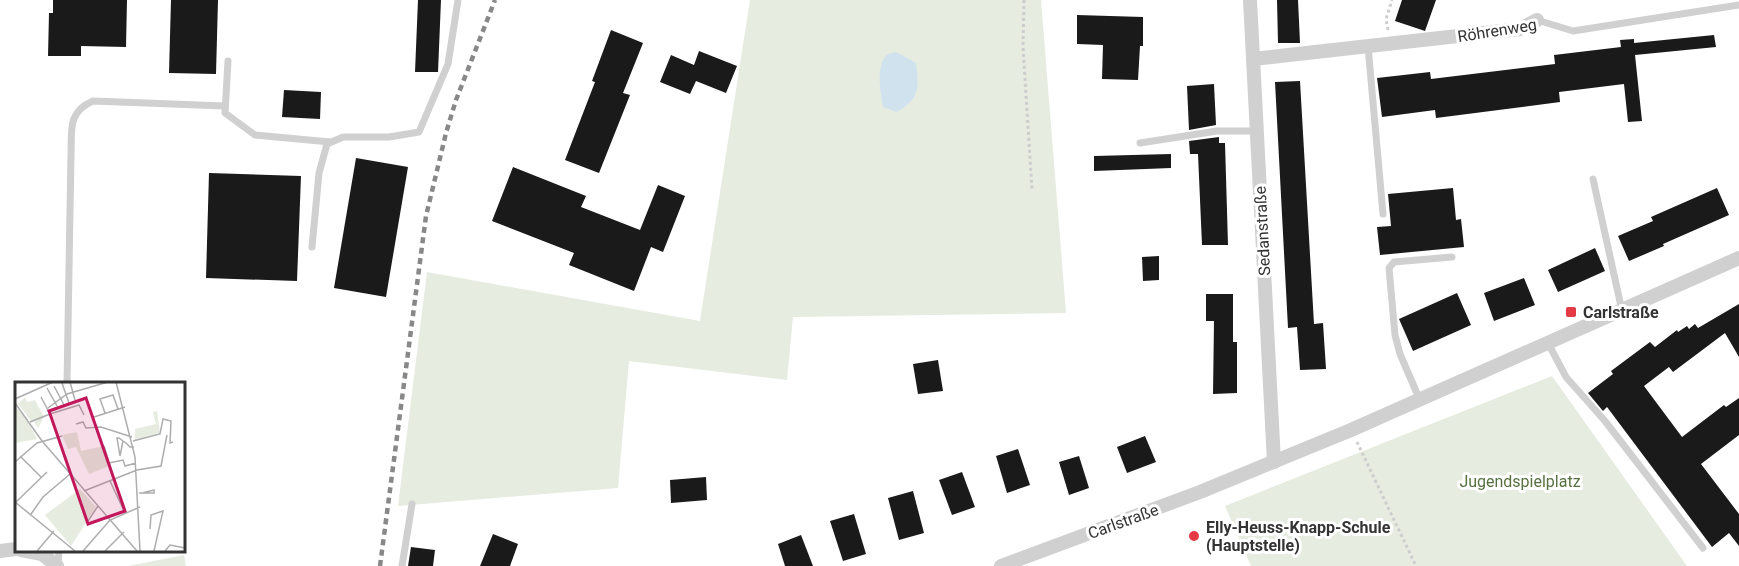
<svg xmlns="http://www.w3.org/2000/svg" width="1739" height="566" font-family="Roboto,sans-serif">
<rect width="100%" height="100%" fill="#fff"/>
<g fill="#e6ecdf">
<polygon points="750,0 1041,0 1066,313 793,317 787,380 629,361 618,488 398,506 427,272 700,321"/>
<polygon points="1552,376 1687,566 1251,566 1225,506"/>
<polygon points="184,555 186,566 128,566"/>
</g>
<path fill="#cfe2ee" d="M896,52L916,63C919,88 920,98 897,112L883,107C881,94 875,65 887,55C889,53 893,53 896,52Z"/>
<g fill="#1a1a1a">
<polygon points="53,0 127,0 126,47 81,46 81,56 48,56 49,13 53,13"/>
<polygon points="171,0 218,0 216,74 169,73"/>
<polygon points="418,0 441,0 438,72 415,72"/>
<polygon points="1277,0 1298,0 1300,43 1278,43"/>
<polygon points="1402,0 1436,0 1425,31 1395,21"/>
<polygon points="1077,15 1143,17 1143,46 1140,46 1138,80 1102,79 1103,45 1077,44"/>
<polygon points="611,30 643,43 623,93 630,95 599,173 565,160 595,82 592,81"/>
<polygon points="1714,35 1716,47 1635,55 1642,121 1628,122 1624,84 1559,92 1560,102 1436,118 1435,110 1382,117 1377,78 1430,72 1431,79 1555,64 1554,55 1621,47 1620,40 1634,39 1634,43"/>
<polygon points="699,51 737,66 726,93 696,81 690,94 660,82 671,55 694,65"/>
<polygon points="1300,81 1314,324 1323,323 1326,369 1300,370 1297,327 1288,328 1275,82"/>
<polygon points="1214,84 1216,125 1189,130 1187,86"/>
<polygon points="284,90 321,92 320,119 282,117"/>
<polygon points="1219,137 1219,143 1225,143 1228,245 1202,245 1198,154 1190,154 1189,141"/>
<polygon points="1171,154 1171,168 1094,171 1094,156"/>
<polygon points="356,158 408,167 386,297 334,288"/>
<polygon points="513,167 586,196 581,207 640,230 658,185 685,196 663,252 651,247 634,291 569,265 574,253 492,221"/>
<polygon points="209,173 301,176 297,281 206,278"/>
<polygon points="1453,188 1456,220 1461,219 1464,247 1380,255 1377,227 1391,226 1388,194"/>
<polygon points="1717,188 1729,215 1663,244 1664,246 1629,261 1618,236 1653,221 1651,217"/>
<polygon points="1595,248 1605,271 1558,292 1548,270"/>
<polygon points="1159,256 1159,280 1143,281 1142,257"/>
<polygon points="1524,278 1535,305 1494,321 1484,293"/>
<polygon points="1457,293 1471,325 1413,351 1399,319"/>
<polygon points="1206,294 1233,294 1233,342 1237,342 1237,393 1213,394 1214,321 1206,321"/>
<polygon points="1739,304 1739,357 1725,333 1673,372 1669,367 1644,386 1682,437 1724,405 1726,407 1739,398 1739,435 1701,464 1739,514 1739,546 1729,533 1712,547 1607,407 1603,411 1588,393 1613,374 1611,371 1650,342 1655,347 1677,330 1678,332 1687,326 1689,329 1695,324 1698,328"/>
<polygon points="938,360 943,391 918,394 913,364"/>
<polygon points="1145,436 1156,462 1127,473 1117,447"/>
<polygon points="1018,449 1030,485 1007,493 996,456"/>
<polygon points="1079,456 1089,488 1069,495 1059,462"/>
<polygon points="962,472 975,507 952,515 939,480"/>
<polygon points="706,477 707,500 671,503 670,480"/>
<polygon points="913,491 924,533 899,540 888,498"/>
<polygon points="854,514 866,554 843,561 830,521"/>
<polygon points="493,534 518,544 510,566 480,566"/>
<polygon points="801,535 813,566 785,566 778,544"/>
<polygon points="411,547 435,550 433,566 408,566"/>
</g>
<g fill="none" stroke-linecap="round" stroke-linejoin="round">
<g stroke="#cdcdcd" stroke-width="3" stroke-dasharray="3 3" stroke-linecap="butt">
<polyline points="1024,0 1023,47 1032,190"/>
<polyline points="1388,30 1386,19 1392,0"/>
<polyline points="1357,442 1416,566"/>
</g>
<g stroke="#d0d0d0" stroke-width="7">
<polyline points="1537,20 1573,31 1739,5"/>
<polyline points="1368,46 1383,214"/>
<polyline points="228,61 225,113 255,135 330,142"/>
<polyline points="1140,143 1217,131 1256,131"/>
<polyline points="1593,179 1622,311"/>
<polyline points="312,247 319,173 327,144 343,137 389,137 419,132 448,64 458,0"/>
<polyline points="1548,343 1566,377 1605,421 1703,548"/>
<path d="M67,383L71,155C72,131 67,112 93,101L225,106"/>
<polyline points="1419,398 1400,354 1395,335 1389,268 1394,262 1452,257"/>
<polyline points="58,566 59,550"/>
<polyline points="402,566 412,504"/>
</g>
<g stroke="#d0d0d0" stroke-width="14">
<polyline points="1250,0 1274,462"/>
<polyline points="1253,59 1520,29 1537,20"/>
<polyline points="21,550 42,554 57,566"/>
<polyline points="0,551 16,549"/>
<polyline points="1001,566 1200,492 1351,430 1739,258"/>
</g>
<polyline stroke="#888" stroke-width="4.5" stroke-dasharray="6 4.5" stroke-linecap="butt" points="380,566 426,216 446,133 456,100 495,0"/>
</g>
<g fill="#e63946" stroke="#fff" stroke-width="2">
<rect x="1565" y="306" width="12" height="12" rx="3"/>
<circle cx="1194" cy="536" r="6"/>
</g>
<g text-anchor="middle" stroke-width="6" stroke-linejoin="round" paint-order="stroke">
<g font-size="16" fill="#333" stroke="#fff">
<text transform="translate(1497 30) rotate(-9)" y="6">Röhrenweg</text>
<text transform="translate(1262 231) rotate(-93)" y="6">Sedanstraße</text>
<text transform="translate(1123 521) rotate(-20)" y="6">Carlstraße</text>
</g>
<g font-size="16" font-weight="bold" fill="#333" stroke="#fff" text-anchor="start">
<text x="1583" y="318">Carlstraße</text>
<text x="1206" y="533">Elly-Heuss-Knapp-Schule<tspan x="1206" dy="18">(Hauptstelle)</tspan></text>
</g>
<g font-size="16" fill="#56703f" stroke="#fff">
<text x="1520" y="487">Jugendspielplatz</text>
</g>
</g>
<g transform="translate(15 382)">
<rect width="170" height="170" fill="#fff"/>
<path d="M10,15L12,20L20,18L29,35L23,46L19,40L24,38L17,40L3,22ZM0,24L14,41L22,57L0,61ZM142,29L145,51L120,58V47L141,42L138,30ZM62,50L66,69L89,64L94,84L74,92L61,65L53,67L47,53ZM65,107L81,125L56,164L30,133Z" fill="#e6ecdf"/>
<path fill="none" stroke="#adadad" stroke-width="1.5" d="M55,0L60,18M101,0L120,75L125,169M47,1L54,21M39,4L49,23M32,6L42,24M0,17L38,0M0,21L27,59L122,169M33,26L52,12L93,0M90,31L85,17L98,13L103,27M35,32L64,23L69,33M79,35L110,25M15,40L35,32L26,15M61,42L68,40L71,46L86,45L117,55M108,59L105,74L102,56H104L108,59L111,61L115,65H119M118,59L145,52L148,37L156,39L155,61L158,60M89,64L99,97M5,74L26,95M0,80L22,61L47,54M94,81L108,78L110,84L121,81M95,99L110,131M69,109L122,88L146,84L152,53M124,111H139V108L127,111M0,120L60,169M1,120L32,90M16,132L28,115L55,92M73,139L83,124M135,147L136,133L148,129L139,169M22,169L39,149M68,169L95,138L125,125M90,169L109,150M150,169L155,163L170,166"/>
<path fill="#c2185b" fill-opacity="0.15" stroke="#c2185b" stroke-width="3" d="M71,16L110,129L73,142L34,29Z"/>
<rect width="170" height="170" fill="none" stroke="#333" stroke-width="3"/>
</g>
</svg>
